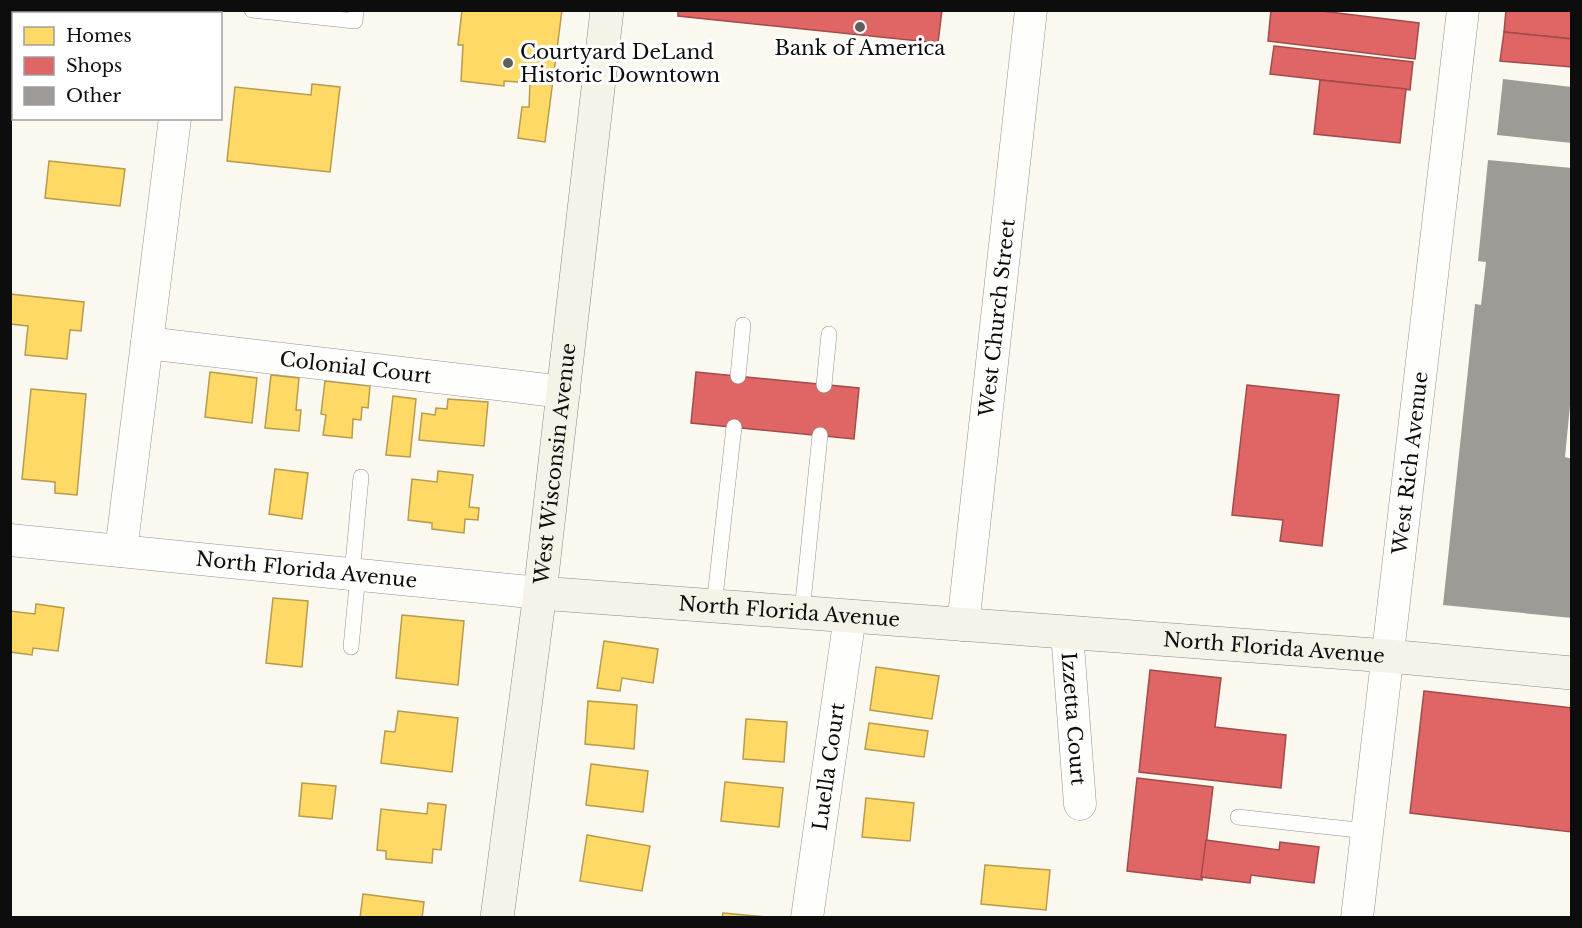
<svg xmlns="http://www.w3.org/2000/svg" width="1582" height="928" font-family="'Libre Baskerville',serif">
<rect width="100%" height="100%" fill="#fbf8f0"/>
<g fill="#ffd966" stroke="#b69c4b" stroke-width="1.5">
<polygon points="56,10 91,10 118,14 55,14"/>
<polygon points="462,10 562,10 545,142 518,138 522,107 529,107 530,83 504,81 504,86 461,81 463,45 458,45"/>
<polygon points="312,84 340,87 330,172 227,161 235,87 311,95"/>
<polygon points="49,161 125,169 120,206 45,198"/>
<polygon points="10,294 84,302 81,331 70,330 67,359 25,355 28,326 10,324"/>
<polygon points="210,372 257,378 252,423 205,417"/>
<polygon points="271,375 299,378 296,410 301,410 299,431 265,428"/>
<polygon points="325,381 370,386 368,408 362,407 361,420 353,419 352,438 323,435 326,415 321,414"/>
<polygon points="31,389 86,394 77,495 55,493 55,482 22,479"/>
<polygon points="393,396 416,399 410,457 386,455"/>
<polygon points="448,399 488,402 484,446 419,440 422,413 435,415 436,408 447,409"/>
<polygon points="275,469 308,473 302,519 269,514"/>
<polygon points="438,471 473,475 469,507 479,508 478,520 465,519 464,533 432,529 432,523 408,520 412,479 437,482"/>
<polygon points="273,598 308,601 302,667 266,663"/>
<polygon points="36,604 64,608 58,651 33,648 32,655 10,652 10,611 35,614"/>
<polygon points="402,615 464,621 458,685 396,678"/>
<polygon points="604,641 658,649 653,683 622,678 620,691 597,688"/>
<polygon points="876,667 939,676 932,719 870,710"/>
<polygon points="588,701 637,705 634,749 585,744"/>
<polygon points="398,711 458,718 452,772 381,763 385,731 395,732"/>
<polygon points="746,719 787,722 784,762 743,759"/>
<polygon points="869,723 928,731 924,757 865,749"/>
<polygon points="591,764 648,771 643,812 586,805"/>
<polygon points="725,782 783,788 779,827 721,821"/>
<polygon points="302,783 336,786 332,819 299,816"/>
<polygon points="866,798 914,803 910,841 862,837"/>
<polygon points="428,803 446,805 441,850 433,849 432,863 386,859 386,851 377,850 381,809 427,814"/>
<polygon points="587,835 650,846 642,891 580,881"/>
<polygon points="985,865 1050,870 1046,910 981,904"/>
<polygon points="363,894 424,902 422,918 360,918"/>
<polygon points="723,913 766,917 766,918 722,918"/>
</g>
<g fill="#e06666" stroke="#a14b4b" stroke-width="1.5">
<polygon points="678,10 942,10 938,43 678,16"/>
<polygon points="1271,10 1313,10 1419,23 1415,59 1268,41"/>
<polygon points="1506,10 1572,10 1572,39 1504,32"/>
<polygon points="1504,32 1572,39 1572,67 1500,61"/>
<polygon points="1274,46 1413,62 1410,90 1270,74"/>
<polygon points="1320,80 1406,89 1400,143 1314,134"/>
<polygon points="696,372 859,388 854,439 691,423"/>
<polygon points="1247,385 1339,395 1322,546 1280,541 1283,520 1232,515"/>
<polygon points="1150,670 1221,678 1215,727 1286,735 1281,788 1139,772"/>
<polygon points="1424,691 1572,708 1572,832 1410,813"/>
<polygon points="1137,778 1213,787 1202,880 1127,871"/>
<polygon points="1206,840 1279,850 1280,842 1319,847 1314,883 1251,875 1250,883 1201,877"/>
</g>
<g fill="#9e9a96">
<polygon points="1503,79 1572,87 1572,143 1497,135"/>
<polygon points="1488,160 1572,168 1572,385 1565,457 1572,459 1572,618 1443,605 1475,304 1481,305 1486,262 1478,261"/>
</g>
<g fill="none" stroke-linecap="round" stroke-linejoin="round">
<defs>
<g id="lane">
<polyline points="252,10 355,21 356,10"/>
<polyline points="738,376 743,325"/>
<polyline points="824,385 829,334"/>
<polyline points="352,574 361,477"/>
<polyline points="714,606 734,427"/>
<polyline points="802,612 820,435"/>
<polyline points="351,647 358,574"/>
<polyline points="1238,817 1367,831"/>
</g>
<g id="street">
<polyline points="188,14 189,10"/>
<path id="s1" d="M147,343L564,392"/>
<path id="s2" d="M10,540L540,593"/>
<polyline points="121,551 175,118"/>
<path id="s3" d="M963,625L1031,10"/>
<path id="s4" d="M1067,632L1080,804"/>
<path id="s5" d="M807,918L850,616"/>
<path id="s6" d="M1357,918L1463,10"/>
</g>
<g id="secondary">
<path id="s7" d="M540,593L1388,656L1572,673"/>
<path id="s8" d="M497,918L540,593L607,10"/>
</g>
</defs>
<use href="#lane" stroke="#94938f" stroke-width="16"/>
<use href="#street" stroke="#94938f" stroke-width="33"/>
<use href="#secondary" stroke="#8b8986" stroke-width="34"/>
<use href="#lane" stroke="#fefefd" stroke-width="15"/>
<use href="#street" stroke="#fefefd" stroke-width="32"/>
<use href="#secondary" stroke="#f5f2e8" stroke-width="33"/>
</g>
<g fill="#605f5c" stroke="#fff" stroke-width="2">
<circle cx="860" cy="27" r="6"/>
<circle cx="508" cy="63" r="6"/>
</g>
<g text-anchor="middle" stroke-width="6" stroke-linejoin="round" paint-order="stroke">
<g font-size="20" fill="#0d0d0d" stroke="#fff">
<text x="860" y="55">Bank of America</text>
<text x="520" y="59" text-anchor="start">Courtyard DeLand<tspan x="520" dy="23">Historic Downtown</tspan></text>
</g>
<g font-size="20" fill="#0d0d0d" stroke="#fff">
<text dy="7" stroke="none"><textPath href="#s3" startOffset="309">West Church Street</textPath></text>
<text dy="7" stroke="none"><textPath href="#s1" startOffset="210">Colonial Court</textPath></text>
<text dy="7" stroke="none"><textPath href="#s8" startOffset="458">West Wisconsin Avenue</textPath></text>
<text dy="7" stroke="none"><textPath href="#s6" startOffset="458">West Rich Avenue</textPath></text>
<text dy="7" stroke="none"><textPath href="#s2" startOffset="298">North Florida Avenue</textPath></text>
<text dy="7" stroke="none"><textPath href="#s7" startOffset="250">North Florida Avenue</textPath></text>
<text dy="7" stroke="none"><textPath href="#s7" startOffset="736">North Florida Avenue</textPath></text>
<text dy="7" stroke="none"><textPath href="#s4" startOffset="87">Izzetta Court</textPath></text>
<text dy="7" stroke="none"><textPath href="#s5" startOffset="153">Luella Court</textPath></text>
</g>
</g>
<rect width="1582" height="928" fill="none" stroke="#0d0d0d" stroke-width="24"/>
<rect x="12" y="12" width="210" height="108" fill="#ffffff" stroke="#9e9e9e" stroke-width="1.5"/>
<rect x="24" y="27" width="30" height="18" fill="#ffd966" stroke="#9e9e9e" stroke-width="1.5"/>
<text x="66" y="42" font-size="18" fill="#0d0d0d">Homes</text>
<rect x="24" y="57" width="30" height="18" fill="#e06666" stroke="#9e9e9e" stroke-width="1.5"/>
<text x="66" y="72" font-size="18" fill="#0d0d0d">Shops</text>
<rect x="24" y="87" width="30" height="18" fill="#9e9a96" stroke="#9e9e9e" stroke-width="1.5"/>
<text x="66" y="102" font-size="18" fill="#0d0d0d">Other</text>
</svg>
